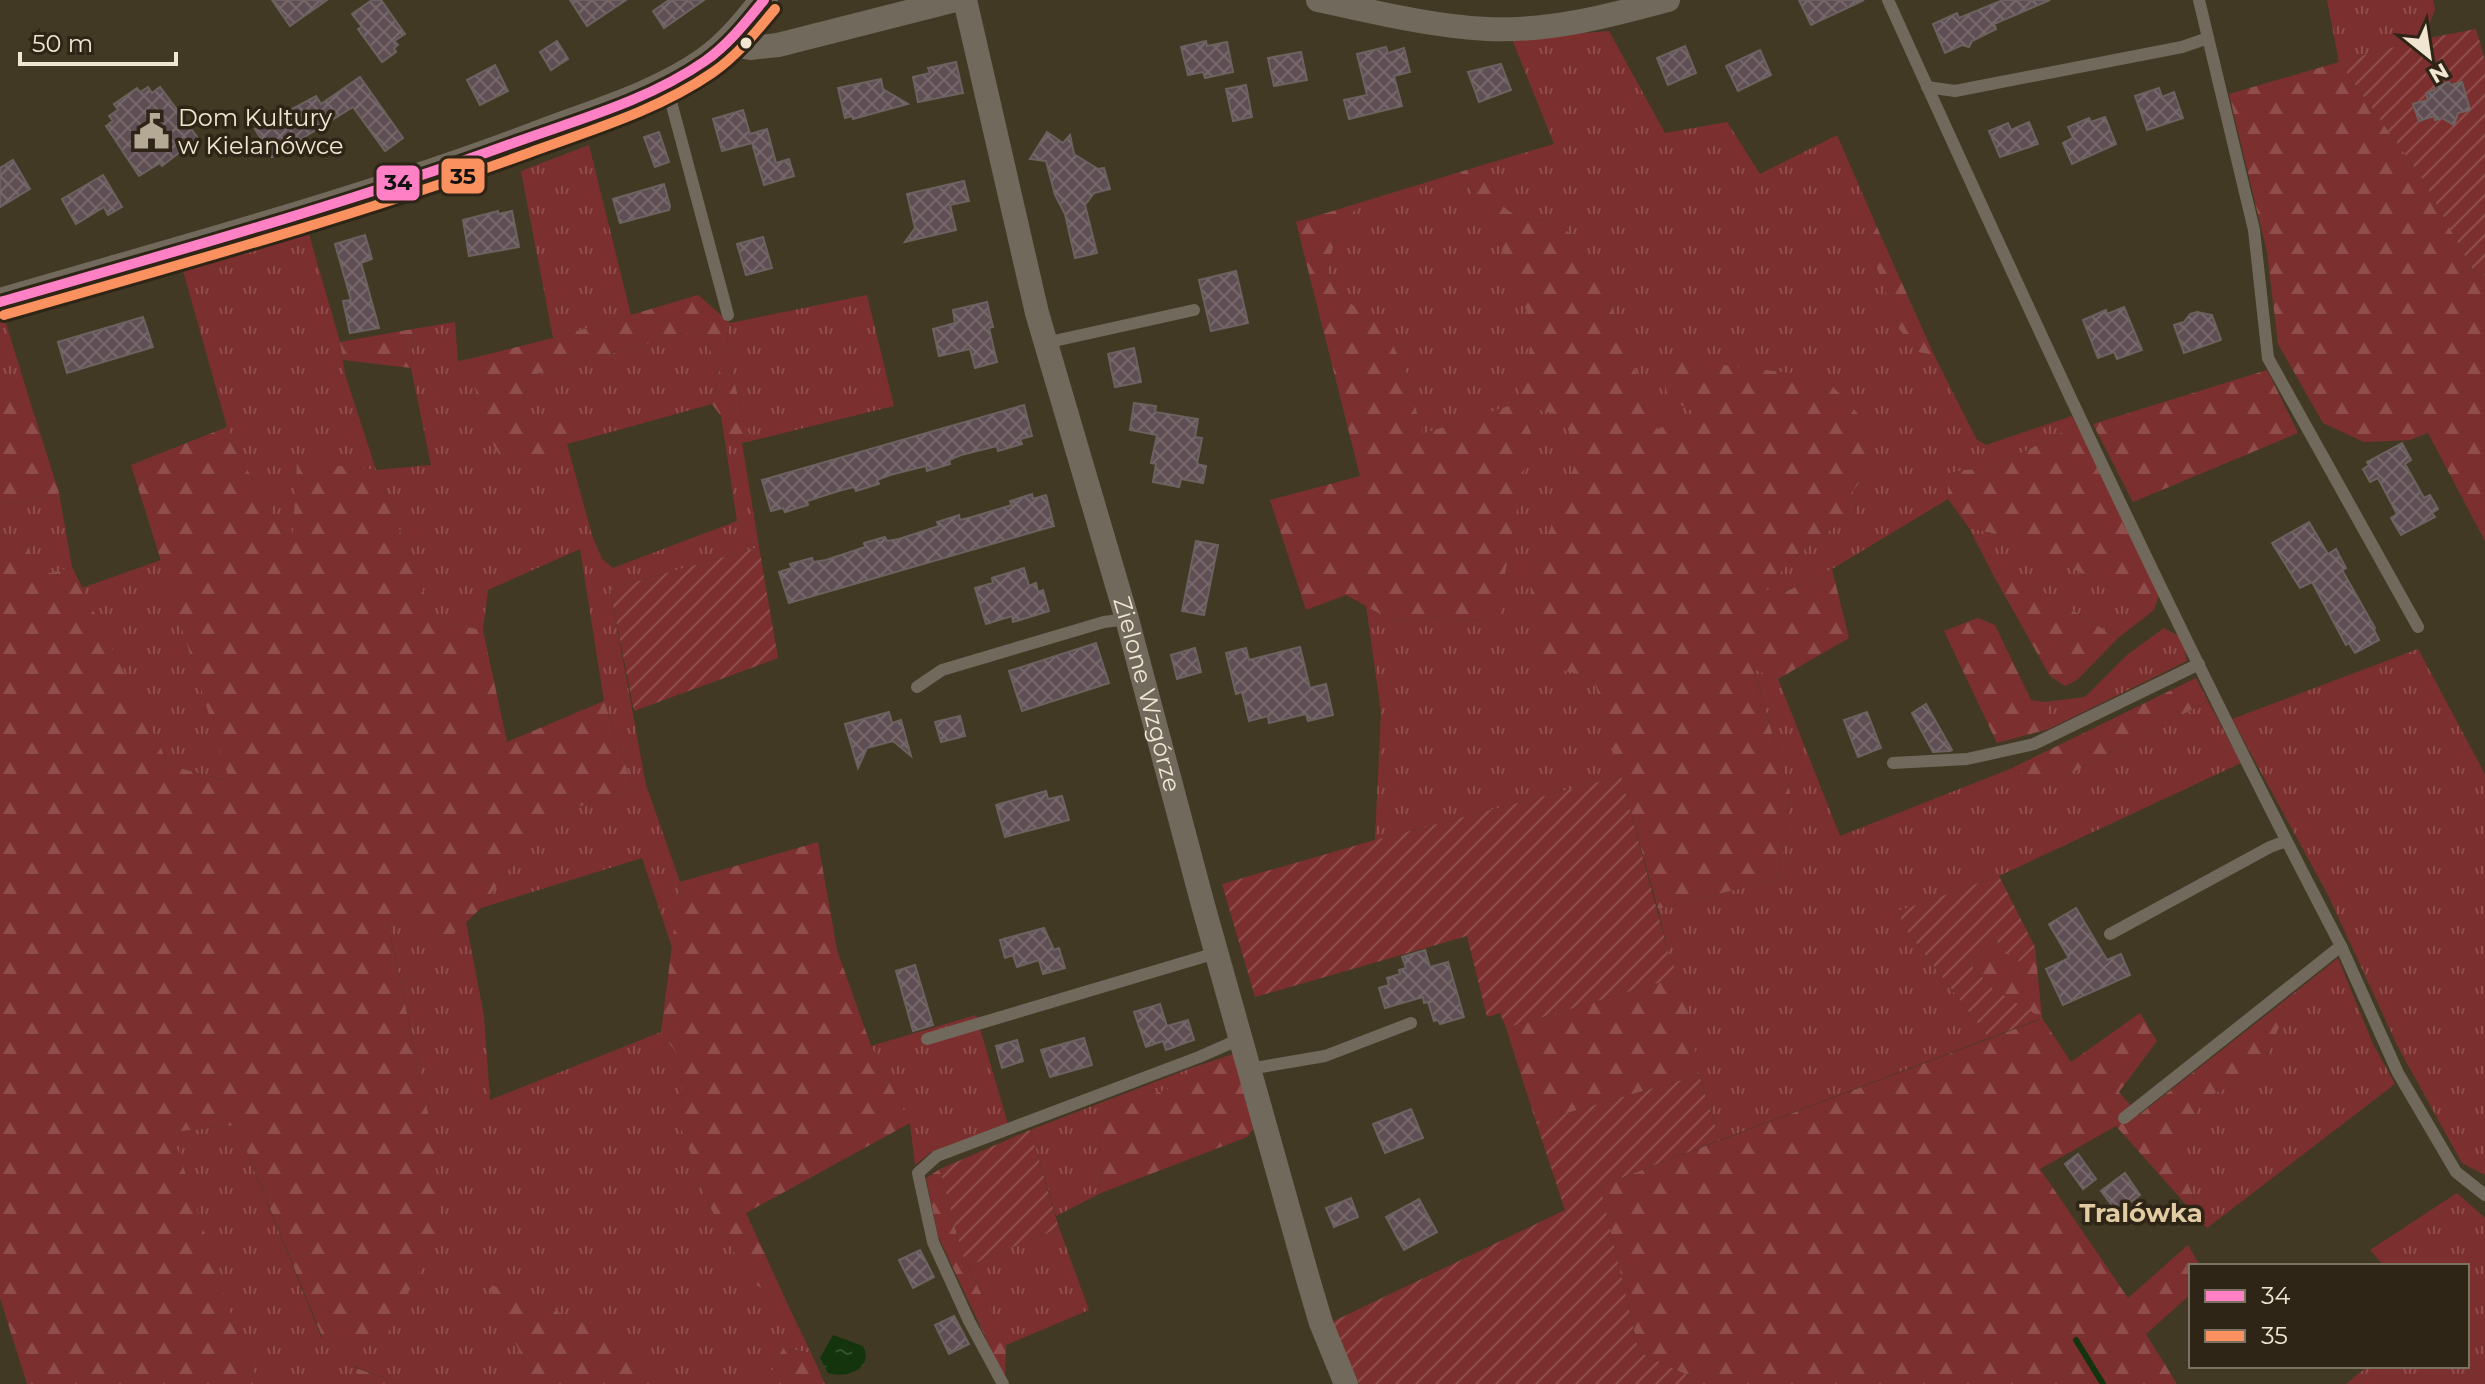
<svg xmlns="http://www.w3.org/2000/svg" width="2485" height="1384" font-family="Montserrat,sans-serif">
<defs>
<pattern id="grass-tufts" width="24" height="20" patternUnits="userSpaceOnUse" patternTransform="scale(2)"><rect width="24" height="20" fill="#7c2f2f"/><path d="M3 7l-1-3M5 7V3M7 7l1-3M15 17l-1-3M17 17v-4M19 17l1-3" fill="none" stroke="#8f4d4c"/></pattern>
<pattern id="forest-firs" width="22" height="20" patternUnits="userSpaceOnUse" patternTransform="scale(2)"><rect width="22" height="20" fill="#7c2f2f"/><path d="M5 1l3.5 6h-7zM16 11l3.5 6h-7z" fill="#8f4d4c"/></pattern>
<pattern id="garden-furrows" width="10" height="10" patternUnits="userSpaceOnUse" patternTransform="scale(2)"><rect width="10" height="10" fill="#7c2f2f"/><path d="M-1 1l2-2M0 10L10 0M9 11l2-2" fill="none" stroke="#8f4d4c"/></pattern>
<pattern id="water-ripples" width="26" height="14" patternUnits="userSpaceOnUse" patternTransform="scale(2)"><rect width="26" height="14" fill="#13340d"/><path d="M2 4q2-2 4 0t4 0M15 11q2-2 4 0t4 0" fill="none" stroke="#36512f"/></pattern>
<pattern id="building-cross-hatch" width="8" height="8" patternUnits="userSpaceOnUse" patternTransform="scale(2)"><rect width="8" height="8" fill="#5f4e53"/><path d="M0 0l8 8M0 8l8-8" fill="none" stroke="#76686b"/></pattern>
</defs>
<rect width="100%" height="100%" fill="#423925"/>
<g fill="url(#grass-tufts)">
<polygon points="2327,0 2433,0 2435,9 2424,39 2339,62"/>
<path d="M1609,31L1665,133L1727,122L1760,174L1837,135L1876,225L1864,233L1918,351L1934,355L1977,440L1986,445L2072,416L2077,425L1992,468L1964,470L1948,474V499L1832,569L1785,592L1761,590L1813,541L1856,513L1853,491L1874,464L1695,412L1658,430L1597,272L1563,225C1507,214 1504,221 1483,165L1554,144L1512,39Z"/>
<polygon points="589,145 631,315 553,338 521,171"/>
<polygon points="1460,172 1493,227 1535,329 1518,403 1554,414 1583,446 1593,677 1621,776 1375,840 1381,712 1366,605 1393,621 1427,617 1484,621 1497,629 1517,404 1422,434 1408,377 1385,329 1346,300 1327,271 1335,240 1359,203"/>
<polygon points="308,231 340,342 345,374 376,470 431,465 411,368 413,329 455,322 458,361 469,359 483,426 557,453 567,444 592,535 602,559 613,568 737,521 724,435 742,443 759,547 610,589 646,785 680,882 672,947 642,858 481,908 546,818 633,788 604,701 580,549 488,590 483,630 435,621 376,470 297,462 293,552 242,460 227,427 182,267"/>
<path d="M867,295L894,406L751,441C744,416 720,344 730,323Z"/>
<polygon points="0,320 5,320 33,411 0,395"/>
<polygon points="702,329 719,371 712,404 593,437 582,415 519,425 529,376"/>
<polygon points="59,493 72,567 46,575 21,541 0,534 0,502 16,504"/>
<polygon points="1969,528 2009,537 2154,610 2118,638 2021,579 1997,582"/>
<polygon points="161,560 231,782 169,765 82,588"/>
<polygon points="2164,628 2182,638 2187,661 2049,729 2045,702 2085,697 2127,655"/>
<polygon points="2418,649 2485,774 2485,1175 2462,1163 2398,1047 2328,895 2232,719"/>
<polygon points="1753,668 1778,679 1840,836 2010,769 2051,784 2208,701 2241,763 1999,876 1899,911 1904,927 1989,1038 1720,1140 1698,1071 1687,1000 1668,951 1658,909 1778,879 1790,792"/>
<polygon points="387,918 424,921 439,947 466,922 484,1016 490,1100 661,1032 682,1061 681,1128 711,1209 750,1281 788,1305 811,1353 783,1348 766,1384 665,1384 604,1331 488,1284 535,1384 400,1384 353,1366 365,1384 260,1384 242,1349 171,1132 236,1125 322,1339 432,1131"/>
<polygon points="2338,958 2373,1044 2395,1084 2207,1228 2169,1140 2211,1095 2261,1071 2282,1020 2284,1001"/>
<polygon points="976,1015 1008,1124 931,1152 915,1165 910,1123 871,1046"/>
<polygon points="1191,1068 1186,1082 1119,1108 1099,1129 1101,1193 1056,1216 1030,1130"/>
<polygon points="2457,1193 2485,1218 2485,1384 2346,1384 2368,1366 2467,1366 2467,1266 2384,1266 2370,1250"/>
<polygon points="1059,1228 1089,1310 1006,1345 968,1266"/>
</g>
<g fill="url(#forest-firs)">
<polygon points="2339,62 2422,178 2473,270 2485,275 2485,541 2428,433 2410,440 2364,442 2323,423 2278,344 2267,252 2229,94"/>
<path d="M1483,165C1504,221 1508,214 1563,225L1597,272L1658,429L1694,412L1668,398L1659,357L1824,377L1872,429L1874,464L1853,491L1856,513L1813,541L1762,589L1785,592L1832,569L1849,638L1778,679L1753,669L1790,792L1778,879L1658,909L1593,677L1537,665L1530,581L1582,446L1554,414L1518,404L1531,433L1500,601L1498,630L1484,621L1427,617L1393,621L1346,595L1306,610L1270,500L1360,476L1296,222L1359,203L1335,240L1327,271L1346,300L1385,328L1408,377L1422,434L1518,403L1534,329L1493,227L1460,172Z"/>
<polygon points="1876,225 1934,355 1918,352 1899,329 1864,232"/>
<path d="M698,295L730,323C720,344 744,416 751,441L742,443L724,435L721,416L712,404L719,371L702,329L529,376L519,425L582,414L593,437L567,444L557,453L504,463L483,427L469,359L553,338Z"/>
<polygon points="413,329 411,368 343,360 340,342"/>
<polygon points="2267,370 2298,433 2133,502 2093,424"/>
<polygon points="0,395 33,411 59,493 16,504 0,502"/>
<polygon points="2077,425 2159,595 2154,610 2009,537 1969,528 1948,499 1948,474 1964,470 1992,468"/>
<polygon points="227,427 242,460 292,550 297,461 376,470 435,621 483,630 507,742 604,701 633,788 546,818 481,908 439,948 424,921 387,919 432,1131 441,1229 387,1334 323,1339 236,1125 172,1132 242,1349 260,1384 27,1384 0,1298 0,534 21,541 46,574 72,567 169,765 230,782 131,465"/>
<polygon points="2021,579 2118,638 2077,680 2065,686 2050,676 1996,580"/>
<polygon points="1978,618 1995,625 2031,700 2045,702 2049,729 1997,743 1944,631"/>
<polygon points="2196,678 2208,701 2051,784 2010,769"/>
<polygon points="818,842 837,950 871,1046 910,1123 746,1213 788,1305 750,1281 711,1209 681,1128 682,1061 661,1032 680,882"/>
<polygon points="1996,941 2019,962 2035,947 2042,1018 2071,1062 2140,1013 2157,1041 2119,1092 2139,1115 2284,1001 2282,1020 2261,1071 2211,1095 2169,1140 2207,1228 2116,1126 2040,1169 2128,1298 2188,1245 2200,1266 2191,1266 2191,1294 2146,1334 2177,1384 1694,1384 1691,1377 1639,1352 1600,1186 2041,1019 1993,989 1968,962"/>
<polygon points="1678,977 1687,1000 1699,1075 1536,1122 1506,1028"/>
<polygon points="1233,1054 1254,1128 1247,1137 1101,1193 1099,1129 1119,1108 1185,1082 1191,1068"/>
<polygon points="940,1169 962,1254 1006,1345 1005,1375 985,1359 991,1349 938,1236 926,1178"/>
<polygon points="487,1283 604,1331 665,1384 535,1384"/>
<polygon points="783,1348 811,1353 825,1384 766,1384"/>
<polygon points="351,1366 400,1384 365,1384"/>
</g>
<g fill="url(#garden-furrows)">
<polygon points="2476,29 2485,60 2485,275 2473,270 2422,178 2339,62 2424,39"/>
<polygon points="759,547 778,658 634,711 610,589"/>
<polygon points="1621,776 1668,951 1678,977 1506,1028 1500,1013 1487,1017 1467,936 1255,997 1222,884 1375,840"/>
<polygon points="1999,876 2035,947 2019,962 1996,941 1968,962 1993,989 2042,1018 1989,1038 1904,927 1899,911"/>
<polygon points="1699,1075 1720,1140 1600,1186 1639,1352 1691,1377 1694,1384 1359,1384 1332,1322 1565,1210 1536,1122"/>
<polygon points="1030,1130 1059,1228 968,1266 962,1254 940,1169"/>
</g>
<path fill="url(#water-ripples)" d="M833,1335L863,1346C875,1369 845,1379 828,1373L820,1358Z"/>
<g fill="none" stroke-linecap="round" stroke-linejoin="round">
<polyline stroke="#13340d" stroke-width="6" points="2076,1340 2103,1384"/>
</g>
<g fill="url(#building-cross-hatch)" stroke="#6c6360" stroke-width="2">
<polygon points="272,0 327,0 290,26"/>
<polygon points="372,0 381,0 405,34 394,41 398,45 394,48 396,52 382,62 358,29 362,27 352,14"/>
<polygon points="570,0 626,0 587,26"/>
<polygon points="669,0 704,0 664,28 653,11"/>
<polygon points="1799,0 1864,0 1811,25"/>
<polygon points="2003,0 2050,0 1994,24 1996,29 1972,41 1969,47 1962,45 1945,53 1933,24 1957,13 1959,18"/>
<polygon points="557,41 568,59 551,70 540,52"/>
<polygon points="1206,41 1207,46 1227,42 1233,72 1205,78 1203,72 1188,75 1181,47"/>
<polygon points="1685,46 1696,73 1668,85 1657,58"/>
<polygon points="1386,47 1388,53 1404,48 1410,72 1394,76 1402,106 1349,119 1344,100 1367,95 1357,54"/>
<polygon points="1760,50 1771,75 1738,91 1726,66"/>
<polygon points="1301,52 1307,80 1274,86 1268,58"/>
<polygon points="956,62 963,93 918,102 913,77 930,73 928,68"/>
<polygon points="1501,64 1511,90 1479,102 1468,72"/>
<polygon points="495,65 508,91 480,105 467,80"/>
<polygon points="360,77 403,138 385,151 353,107 272,157 255,129 316,96 321,104"/>
<polygon points="881,79 883,89 908,104 853,119 852,116 845,118 838,88"/>
<polygon points="2449,82 2451,85 2462,82 2470,110 2458,113 2454,125 2442,118 2435,120 2434,116 2419,121 2413,104 2428,100 2426,93 2434,90 2436,85"/>
<polygon points="1246,85 1252,117 1233,121 1226,89"/>
<polygon points="148,87 152,93 160,87 198,138 162,166 160,163 139,176 106,126 113,121 109,116 118,110 114,104 137,88 140,92"/>
<polygon points="2159,88 2162,97 2174,92 2183,118 2147,130 2135,96"/>
<polygon points="743,110 750,134 767,129 776,163 789,159 794,176 764,185 752,143 722,151 713,119"/>
<polygon points="2105,117 2116,144 2072,164 2063,143 2073,138 2068,127 2089,118 2091,122"/>
<polygon points="2029,122 2038,144 2000,157 1989,131 2008,123 2011,130"/>
<polygon points="659,132 669,162 655,167 644,137"/>
<polygon points="1047,132 1063,143 1070,135 1074,154 1098,169 1104,168 1110,189 1094,193 1085,205 1097,253 1075,258 1065,214 1055,195 1046,161 1030,159"/>
<polygon points="13,160 30,189 0,207 0,168"/>
<polygon points="103,175 122,207 108,215 104,207 76,224 62,199"/>
<polygon points="964,181 969,201 950,205 956,230 905,242 915,228 907,194"/>
<polygon points="664,184 670,206 669,210 620,223 613,199"/>
<polygon points="498,211 498,214 512,211 519,247 469,256 463,220"/>
<polygon points="365,235 372,259 361,263 379,328 350,333 343,301 351,300 335,244"/>
<polygon points="763,237 772,268 746,275 737,244"/>
<polygon points="1236,271 1248,323 1211,331 1199,280"/>
<polygon points="987,302 993,327 989,328 997,362 975,368 970,349 939,356 933,329 955,323 953,310"/>
<polygon points="2124,307 2142,350 2117,359 2114,352 2098,358 2083,320 2106,310 2107,314"/>
<polygon points="2197,312 2212,315 2221,340 2184,353 2174,325 2184,322 2190,314"/>
<polygon points="143,317 153,347 67,373 58,342"/>
<polygon points="1134,348 1141,382 1115,387 1108,354"/>
<polygon points="1134,403 1156,406 1155,412 1198,419 1195,437 1202,438 1197,464 1206,466 1203,483 1181,479 1179,487 1153,482 1156,464 1151,463 1157,435 1130,430"/>
<polygon points="1024,405 1032,436 1020,439 1022,444 998,451 997,446 961,455 949,460 950,464 927,471 926,466 890,475 877,480 879,484 856,491 854,487 842,490 807,501 808,505 785,512 783,508 771,511 762,480"/>
<polygon points="2402,443 2411,460 2405,464 2424,498 2430,495 2438,509 2432,513 2435,517 2401,535 2391,518 2397,514 2378,478 2370,482 2363,469 2369,465 2367,462"/>
<polygon points="1032,494 1033,499 1046,495 1054,526 789,603 779,572 792,568 790,564 812,558 813,562 826,560 865,547 864,543 885,537 887,541 899,539 939,526 937,522 959,515 960,520 972,517 1012,505 1010,501"/>
<polygon points="2309,522 2328,554 2336,549 2346,568 2342,570 2375,628 2374,630 2379,640 2355,653 2349,643 2346,645 2312,582 2300,588 2272,543"/>
<polygon points="1196,541 1218,545 1204,615 1182,611"/>
<polygon points="1024,568 1029,586 1036,583 1038,592 1043,590 1049,611 1013,622 1012,616 986,624 975,588 993,583 992,578"/>
<polygon points="1096,643 1109,683 1022,711 1009,671"/>
<polygon points="1300,647 1310,688 1326,684 1333,715 1308,721 1306,714 1269,723 1268,716 1249,721 1242,692 1236,694 1226,653 1246,648 1249,660"/>
<polygon points="1195,648 1201,672 1177,679 1171,655"/>
<polygon points="1926,704 1952,750 1950,751 1933,752 1912,713"/>
<polygon points="889,712 892,723 901,720 911,756 893,741 867,748 858,768 845,724"/>
<polygon points="1867,712 1881,748 1858,757 1844,720"/>
<polygon points="960,716 965,736 941,742 935,722"/>
<polygon points="1046,791 1048,799 1062,796 1069,820 1005,837 996,805"/>
<polygon points="2076,908 2107,960 2121,954 2130,975 2063,1005 2046,969 2069,958 2049,924"/>
<polygon points="1044,928 1054,950 1059,948 1065,968 1043,974 1039,960 1017,967 1013,955 1005,958 1000,940"/>
<polygon points="1425,950 1430,967 1448,962 1464,1017 1440,1024 1438,1020 1434,1021 1428,1002 1424,1003 1423,997 1385,1008 1379,988 1389,985 1387,978 1400,974 1399,970 1406,968 1402,957"/>
<polygon points="915,965 933,1025 913,1031 896,971"/>
<polygon points="1160,1004 1167,1026 1188,1020 1194,1040 1166,1050 1163,1041 1146,1047 1134,1012"/>
<polygon points="1084,1038 1092,1065 1050,1077 1041,1050"/>
<polygon points="1017,1040 1023,1061 1002,1068 996,1046"/>
<polygon points="1411,1109 1423,1138 1385,1153 1373,1124"/>
<polygon points="2078,1154 2096,1179 2083,1189 2065,1164"/>
<polygon points="2125,1173 2140,1195 2117,1212 2101,1191"/>
<polygon points="1351,1198 1358,1217 1334,1227 1326,1208"/>
<polygon points="1419,1199 1437,1232 1404,1250 1386,1217"/>
<polygon points="920,1250 934,1277 913,1288 899,1260"/>
<polygon points="954,1316 969,1344 949,1354 935,1325"/>
</g>
<g fill="none" stroke-linecap="round" stroke-linejoin="round">
<g stroke="#71695b" stroke-width="12">
<path d="M1888,0C2032,318 2179,637 2341,946L2124,1118"/>
<polyline points="2199,0 2254,230 2268,358 2418,627"/>
<polyline points="666,83 728,315"/>
<polyline points="1927,87 1955,91 2182,47 2208,38"/>
<polyline points="1045,343 1194,310"/>
<polyline points="917,687 942,670 1104,622 1127,619"/>
<polyline points="1893,763 1967,759 2034,744 2199,664"/>
<polyline points="2110,934 2270,847 2286,841"/>
<polyline points="2341,946 2398,1073 2456,1172 2485,1195"/>
<polyline points="927,1039 1216,953"/>
<polyline points="1249,1069 1325,1056 1411,1023"/>
<polyline points="1003,1384 969,1321 933,1242 918,1173 937,1156 1199,1057 1240,1039"/>
</g>
<g stroke="#71695b" stroke-width="24">
<path id="s1" d="M965,0L1037,313L1127,619L1203,905L1308,1279L1321,1323L1346,1384"/>
<path d="M1318,0C1374,12 1430,26 1487,29C1549,32 1609,16 1668,0"/>
<polyline points="727,44 750,48 778,45 955,0"/>
</g>
<path stroke="#71695b" stroke-width="28" d="M0,302C181,249 363,201 539,134C594,113 657,95 705,61C729,44 746,22 764,0"/>
<defs>
<path id="bus-1" d="M0,302C173,252 347,204 516,142C580,119 649,100 705,61C728,45 746,22 764,0"/>
<path id="bus-2" d="M4,315C178,265 353,217 523,155C587,131 655,112 712,73C737,56 756,32 775,9"/>
</defs>
<use href="#bus-1" stroke="#2e2516" stroke-width="16"/>
<use href="#bus-2" stroke="#2e2516" stroke-width="16"/>
<use href="#bus-1" stroke="#ff80c5" stroke-width="10"/>
<use href="#bus-2" stroke="#fa915f" stroke-width="10"/>
</g>
<defs>
<symbol id="civic-bare" viewBox="-9 -9 18 18"><path d="M-.6-6.5H3V-4.5H.6V-3L4-1V1h2V6H-6V1h2V-1L-.6-3ZM-1.2 2.5V6h2.4V2.5Z" fill="#b4a995" stroke="#2e2516" stroke-width="2.5" paint-order="stroke"/></symbol>
</defs>
<g fill-rule="evenodd">
<use href="#civic-bare" x="126" y="106" width="51" height="51"/>
</g>
<circle fill="#f1e6d2" stroke="#2e2516" stroke-width="3" cx="746" cy="43" r="7"/>
<g text-anchor="middle" stroke-width="7" stroke-linejoin="round" paint-order="stroke">
<g font-size="24" fill="#f1e6d2" stroke="#2e2516" text-anchor="start">
<text x="178" y="126">Dom Kultury<tspan x="178" dy="28">w Kielanówce</tspan></text>
</g>
<g font-size="24" fill="#f1e6d2" stroke="#2e2516">
<text dy="8" stroke="none"><textPath href="#s1" startOffset="718">Zielone Wzgórze</textPath></text>
</g>
<g font-size="26" font-weight="bold" fill="#e1cba3" stroke="#2e2516">
<text x="2141" y="1222">Tralówka</text>
</g>
</g>
<g stroke="#2e2516" stroke-width="3">
<rect x="440" y="157" width="46" height="38" rx="8" fill="#fa915f"/>
<rect x="375" y="164" width="46" height="38" rx="8" fill="#ff80c5"/>
</g>
<g font-size="22" text-anchor="middle" font-weight="bold" fill="#111">
<text x="463" y="184">35</text>
<text x="398" y="190">34</text>
</g>
<rect x="2189" y="1264" width="280" height="104" fill="#2e2516" stroke="#7c7261" stroke-width="2"/>
<rect x="2205" y="1290" width="40" height="12" fill="#ff80c5" stroke="#7c7261" stroke-width="2"/>
<text x="2261" y="1304" font-size="24" fill="#f1e6d2">34</text>
<rect x="2205" y="1330" width="40" height="12" fill="#fa915f" stroke="#7c7261" stroke-width="2"/>
<text x="2261" y="1344" font-size="24" fill="#f1e6d2">35</text>
<g transform="translate(2429 56) rotate(150)" stroke="#2e2516" stroke-width="6" paint-order="stroke">
<path d="M0-6L14 30L0 20L-14 30Z" fill="#f1e6d2"/>
<text y="-12" font-size="22" font-weight="bold" text-anchor="middle" fill="#f1e6d2">N</text>
</g>
<path d="M20 52v12h156v-12" fill="none" stroke="#f1e6d2" stroke-width="4"/>
<text x="32" y="52" font-size="24" fill="#f1e6d2" stroke="#2e2516" stroke-width="6" paint-order="stroke">50 m</text>
</svg>
